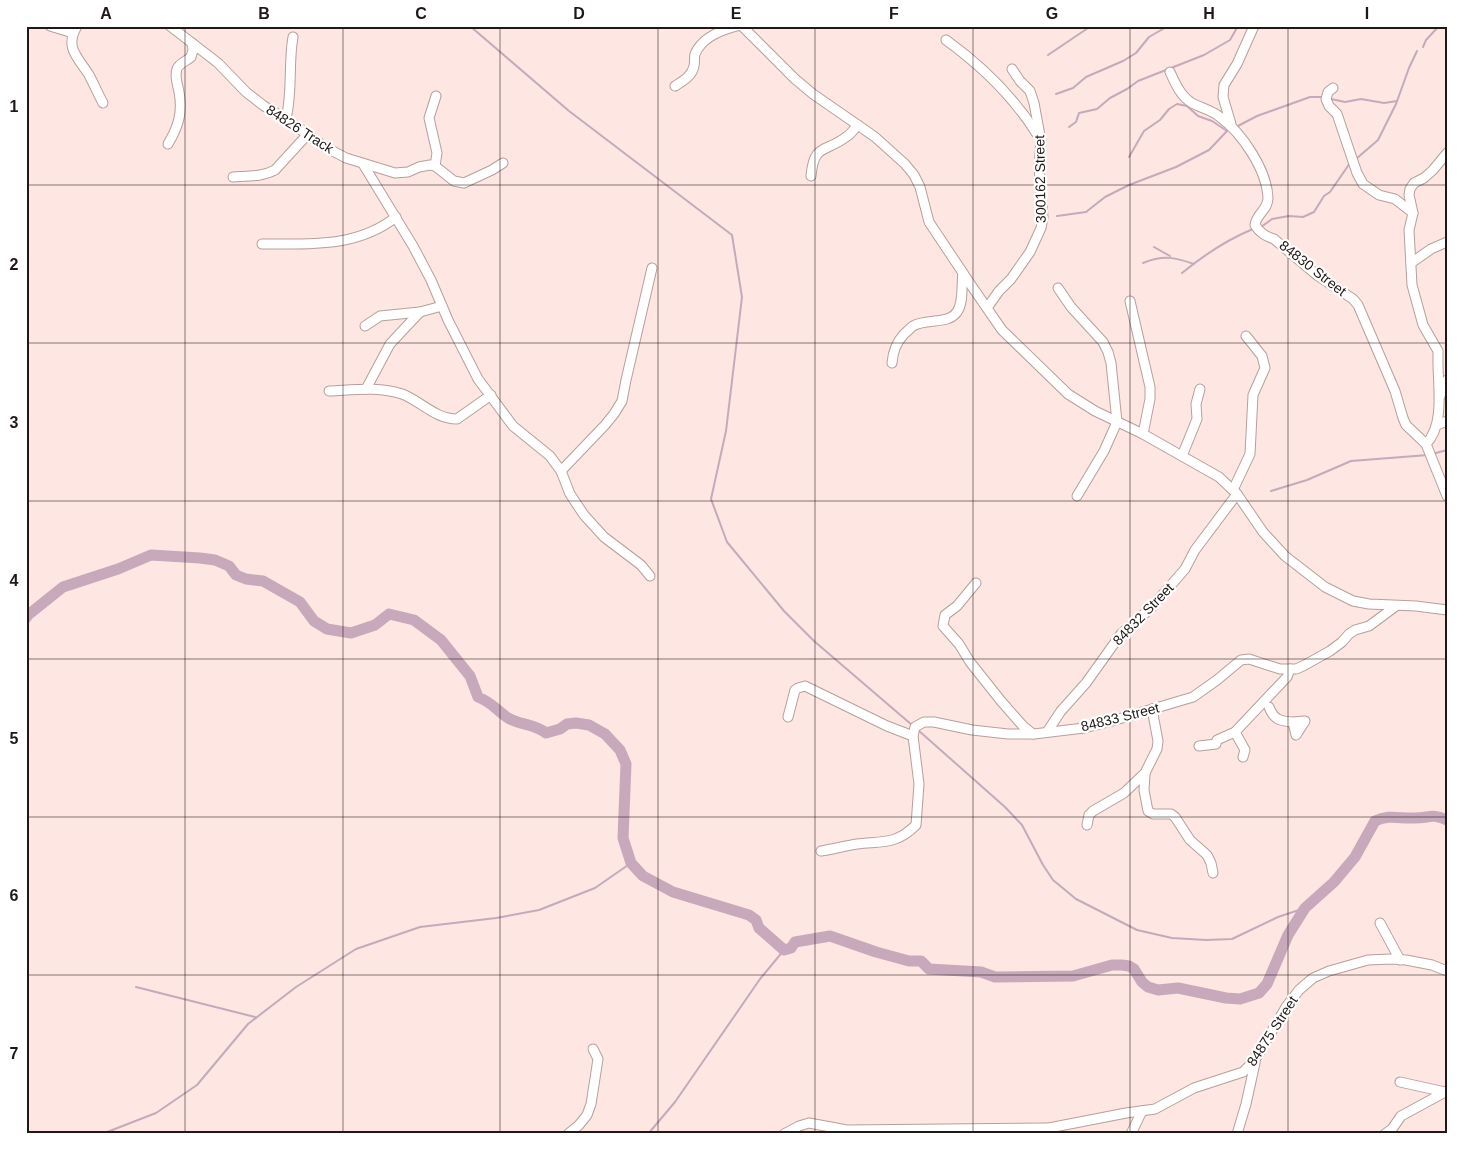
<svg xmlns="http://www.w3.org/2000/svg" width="1473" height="1160" font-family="Arial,sans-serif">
<rect width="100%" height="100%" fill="#fee6e2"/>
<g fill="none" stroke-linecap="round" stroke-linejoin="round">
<g stroke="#c7a9bb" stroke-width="2">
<polyline points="470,26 569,111 732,235 742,297 726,431 711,499 727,542 784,611 814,641 912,725"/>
<polyline points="1423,47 1426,40 1439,26"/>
<polyline points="1048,55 1091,26"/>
<polyline points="1056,94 1073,88 1086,77 1123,61 1136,53 1149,37 1168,26"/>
<polyline points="1331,99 1345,102 1361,99 1384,103 1397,101"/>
<polyline points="1069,127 1076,122 1079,113 1097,109 1110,98 1127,89 1138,81 1204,55 1230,40 1238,26"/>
<polyline points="1236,127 1257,116 1310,97 1322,97"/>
<polyline points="1356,159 1378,140 1396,104 1409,68 1417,51"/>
<polyline points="1057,216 1086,212 1105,197 1129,185 1176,167 1209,150 1227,131 1212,121 1198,116 1187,106 1177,104 1169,109 1160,120 1144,131 1129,157"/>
<polyline points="1261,227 1272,219 1289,216 1303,217 1314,212 1324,196 1330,192 1350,163"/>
<polyline points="1154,247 1170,256"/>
<path d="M1143,263C1163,255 1174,257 1194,264"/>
<path d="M1182,273C1204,255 1226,240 1253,229"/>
<polyline points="1432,454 1447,450"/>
<polyline points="1271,491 1307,480 1351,461 1428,455"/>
<polyline points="918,730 1005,807 1022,825 1043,865 1053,880 1076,899 1137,930 1172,938 1206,940 1232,939 1278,917 1305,908"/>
<polyline points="136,987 255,1017"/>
<polyline points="102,1134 156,1113 197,1085 248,1024 296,987 356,949 420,927 496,918 539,910 595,888 631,863"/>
<polyline points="648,1134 675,1102 760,979 784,950"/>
</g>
<path stroke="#c7a9bb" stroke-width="11" d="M26,618L28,615L63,587L118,569L151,555L200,558L215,560L229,566L236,575L246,579L263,581L300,602L314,621L327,629L351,633L375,625L389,614L414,620L441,640L470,676L478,697C493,703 496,710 508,718C520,725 535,724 546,733L560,729L567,724L576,723L589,725L605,734L620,750L626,764L623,838L631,863L643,876L673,892L749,915L756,920L759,928L784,950L791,948L795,942L830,936L876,952L909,961H921L929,969L981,972L995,977L1073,976L1112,965H1122L1129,966L1134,969L1142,982L1148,987L1158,990L1178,988L1226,998L1240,999L1259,993L1267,984L1288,935L1305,908L1334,882L1355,857L1375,821C1389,814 1401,819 1415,818C1430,818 1431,813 1447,820"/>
<defs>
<g id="minor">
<polyline points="50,26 73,33"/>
<path d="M77,26C64,48 78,57 89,75C94,84 98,94 103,103"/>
<polyline points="170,26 218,63 246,92 264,106 286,119 325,147 346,158 395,173 408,172 419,167 430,165 435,166 454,181 464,183 492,170 503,163"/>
<polyline points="742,26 795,79 813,94 875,137 905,164 914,175 920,187 929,222 973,288 1002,330 1068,394 1095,411 1143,434 1219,477 1237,494 1263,532 1285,556 1325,587 1353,601 1369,604 1416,606 1447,610"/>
<path d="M946,40C982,66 1013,96 1037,134"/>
<path d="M1170,72C1175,83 1181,97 1192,103C1201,108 1212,110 1220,117C1242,133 1267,170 1268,198C1268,210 1256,214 1255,225C1260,233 1265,236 1274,239L1318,276L1353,299L1358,305L1395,391L1403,418L1406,425L1426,444L1447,496"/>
<path d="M675,86C683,81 692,76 694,66C695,62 694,58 695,54C702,37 721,30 737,26"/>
<polyline points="1333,88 1328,92 1326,99 1329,106 1337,114 1357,173 1363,184 1379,195 1395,199 1413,213"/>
<path d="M286,119C293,90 288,65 293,37"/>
<polyline points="1231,124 1223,97 1224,85 1237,64 1254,26"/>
<path d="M168,144C178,127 183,113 179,92C178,85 174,77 177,69C179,63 187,61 191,57L193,50L192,43"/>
<polyline points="363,164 413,246 431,280 448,320 478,379 513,426 550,456 561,471 570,494 584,515 604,537 641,565 650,576"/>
<polyline points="435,166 437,153 429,118 436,96"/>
<path d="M811,176C814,143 825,153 846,137C851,134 854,129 858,125"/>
<path d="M233,177C248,176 262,177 275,170L307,135"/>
<path d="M262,244C308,244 357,248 396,217"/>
<polyline points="1411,263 1431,249 1447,242"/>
<polyline points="1058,288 1071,307 1103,342 1108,352 1111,363 1117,422 1104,451 1077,496"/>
<polyline points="1130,301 1150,387 1150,399 1143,434"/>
<polyline points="987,308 999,291 1011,279 1030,252 1041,228 1043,217 1039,167 1041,141 1034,103 1030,91 1020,81 1012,69"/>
<polyline points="365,326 380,316 420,312 442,306"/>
<path d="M892,363C893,351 896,343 904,334C907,332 910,328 913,326C926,318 948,325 957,312C964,302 961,286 963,273"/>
<polyline points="366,389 390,344 420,312"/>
<path d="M329,391C353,390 378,386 402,394C421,401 435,419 457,419L491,395"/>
<polyline points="1440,396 1447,380"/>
<polyline points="1437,425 1447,421"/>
<path d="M1426,444C1446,424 1437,382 1438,356V351L1423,325L1412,285L1409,230L1413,213L1409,195L1410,189L1414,183L1424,178L1433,170L1447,153"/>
<polyline points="1182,456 1197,419 1196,404 1200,389"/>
<polyline points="561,471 605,425 614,414 622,401 626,380 652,268"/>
<polyline points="1233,490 1250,454 1253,395 1265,368 1262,356 1246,336"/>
<polyline points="976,583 957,606 945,615 943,626 959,644 970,662 1001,701 1023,726 1033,734"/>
<path d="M1269,707C1274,720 1280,721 1293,722L1296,735L1305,721L1293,722"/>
<polyline points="788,717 795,690 798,688 805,686 887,726 913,736"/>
<polyline points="1047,732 1061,711 1086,683 1121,634 1151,608 1185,569 1195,550 1237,494"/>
<polyline points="1235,732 1245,750 1243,757"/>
<polyline points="1199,746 1216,744 1217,740 1235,732 1287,677 1290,669"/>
<polyline points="1145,774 1144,790 1148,811 1153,814 1171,814 1175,817 1190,840 1207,855 1211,863 1213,873"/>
<polyline points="1087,825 1089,815 1093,811 1124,793 1145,773 1157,749 1158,741 1152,709"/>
<path d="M821,851C833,849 845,846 857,844C882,841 896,845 916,825L919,784L913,736L915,727L924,722H934L972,730L1008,734H1034L1084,728L1112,721L1193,697L1217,680L1241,660L1249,659L1280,669H1296L1303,666L1330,651L1342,642L1349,634L1355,630L1369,626L1396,606"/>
<polyline points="1380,923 1400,960"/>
<polyline points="1400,1082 1445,1092"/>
<polyline points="568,1134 579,1125 587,1115 591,1104 598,1059 593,1049"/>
<polyline points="784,1134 799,1126 809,1123 847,1130 1047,1128"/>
<polyline points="1038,1134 1049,1128 1126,1113 1155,1109 1194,1088 1243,1072 1255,1060 1286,1007 1299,990 1313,978 1329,971 1368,960 1391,959 1406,960 1432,965 1447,971"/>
<polyline points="1131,1134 1142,1111"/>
<polyline points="1237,1134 1246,1104 1255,1063"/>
<polyline points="1385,1134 1392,1129 1401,1116 1447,1091"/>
</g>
</defs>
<use href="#minor" stroke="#b5a09b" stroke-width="11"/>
<use href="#minor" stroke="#fff" stroke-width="9"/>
</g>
<path fill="none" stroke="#201816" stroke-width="1" stroke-opacity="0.55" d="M185,26V1134M343,26V1134M500,26V1134M658,26V1134M815,26V1134M973,26V1134M1130,26V1134M1288,26V1134M26,185H1447M26,343H1447M26,501H1447M26,659H1447M26,817H1447M26,975H1447"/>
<g text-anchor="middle" stroke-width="4.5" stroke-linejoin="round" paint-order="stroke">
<g font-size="14" fill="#201816" stroke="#fff">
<text transform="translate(300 129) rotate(33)" y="5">84826 Track</text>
<text transform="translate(1040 179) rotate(-91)" y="5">300162 Street</text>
<text transform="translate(1313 268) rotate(38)" y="5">84830 Street</text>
<text transform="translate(1143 614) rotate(-46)" y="5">84832 Street</text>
<text transform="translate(1120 717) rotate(-14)" y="5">84833 Street</text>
<text transform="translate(1272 1031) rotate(-57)" y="5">84875 Street</text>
</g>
</g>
<rect width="1473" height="1160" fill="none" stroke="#ffffff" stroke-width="55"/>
<rect x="28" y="28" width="1418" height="1104" fill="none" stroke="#201816" stroke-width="2"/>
<g font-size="16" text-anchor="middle" font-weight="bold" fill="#201816">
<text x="106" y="19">A</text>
<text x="264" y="19">B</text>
<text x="421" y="19">C</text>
<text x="579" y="19">D</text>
<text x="736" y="19">E</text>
<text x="894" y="19">F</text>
<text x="1052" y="19">G</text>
<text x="1209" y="19">H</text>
<text x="1367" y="19">I</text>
<text x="14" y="112">1</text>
<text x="14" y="270">2</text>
<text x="14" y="428">3</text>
<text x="14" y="586">4</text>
<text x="14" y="744">5</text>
<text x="14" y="901">6</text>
<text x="14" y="1059">7</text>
</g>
</svg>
